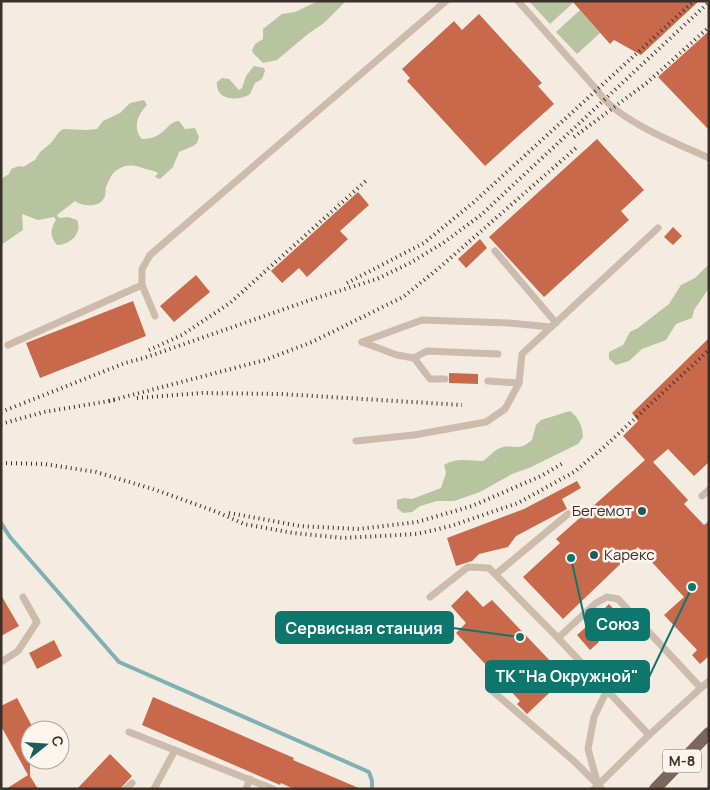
<svg xmlns="http://www.w3.org/2000/svg" width="710" height="790" font-family="Manrope,sans-serif">
<rect width="100%" height="100%" fill="#f4ebe1"/>
<g fill="#b8c4a0">
<polygon points="318,1 346,1 324,23 308,34 277,60 263,63 253,53 252,50 255,44 263,39 263,29 282,14 295,12"/>
<polygon points="529,1 572,1 573,3 550,24"/>
<polygon points="580,10 600,33 577,54 556,32"/>
<path d="M254,66L264,68L265,71L262,79L255,83L250,94C238,102 215,100 217,82L222,78L229,79L239,90L242,88L246,76Z"/>
<path d="M144,100L147,105C138,114 132,128 142,139C166,139 165,122 179,121L185,129L195,128L199,137L197,143L193,146L179,152L173,167L160,179L155,177L158,173C151,169 147,170 140,167C125,162 112,169 107,185C105,188 106,192 105,196C101,208 83,207 75,201L57,215L59,218L68,217L77,220C83,233 70,245 57,245C50,237 50,229 56,220L54,217L38,220L22,214L23,230L1,245V179L9,174L11,169L19,166L23,167L35,160L40,152L51,143L59,132L63,129L87,130L97,129L103,121L120,113L130,103Z"/>
<polygon points="709,264 709,288 694,310 692,318 676,324 666,340 642,349 629,361 616,365 609,359 609,352 623,345 630,332 638,328 669,304 681,285 695,278"/>
<path d="M570,411C579,418 582,425 583,437L578,444L529,468L512,474L480,492L454,501H437L420,506L412,512L403,513L397,508V500L404,498L412,499L441,488L446,473L444,465C457,457 469,461 483,461C489,457 494,450 500,448C515,443 517,453 532,440L536,425L541,420Z"/>
</g>
<g fill="none" stroke-linecap="round" stroke-linejoin="round">
<polyline stroke="#7fb0b2" stroke-width="4" points="1,523 10,537 119,662 369,772 372,781 372,789"/>
</g>
<g fill="#c8694b">
<polygon points="572,1 699,1 641,55 614,40 610,44"/>
<polygon points="479,14 542,83 538,86 554,104 485,166 407,81 410,78 402,69 454,21 462,30"/>
<polygon points="709,31 709,130 658,77"/>
<polygon points="597,139 644,190 621,211 629,220 544,297 489,237"/>
<polygon points="358,192 369,205 340,231 348,239 307,277 299,268 282,283 271,271"/>
<polygon points="673,227 682,236 673,245 664,237"/>
<polygon points="480,239 487,248 466,268 458,259"/>
<polygon points="196,275 210,292 174,322 160,306"/>
<polygon points="133,301 146,336 40,378 26,343"/>
<polygon points="709,338 709,462 694,476 668,449 653,462 688,500 684,504 704,525 709,521 709,656 700,664 692,655 697,650 664,615 684,597 638,547 563,619 523,577 560,543 556,539 645,460 623,436 638,421 632,413"/>
<polygon points="449,373 478,374 478,384 449,383"/>
<polygon points="577,481 581,488 562,499 567,509 516,536 508,547 479,554 472,561 456,566 447,538 524,509"/>
<polygon points="467,590 483,607 492,600 556,667 557,665 567,676 527,714 517,704 520,701 456,633 466,623 451,606"/>
<polygon points="1,595 19,626 1,636"/>
<polygon points="609,604 618,614 610,622 601,612"/>
<polygon points="586,627 599,642 590,650 577,635"/>
<polygon points="54,640 62,656 37,669 29,653"/>
<polygon points="153,697 294,758 293,760 361,789 294,789 281,783 280,785 142,725"/>
<polygon points="17,698 34,730 30,730 30,776 38,789 6,789 28,775 1,726 1,706"/>
<polygon points="110,754 132,776 120,789 77,789"/>
</g>
<g fill="none" stroke-linecap="round" stroke-linejoin="round">
<g stroke="#cdbbac" stroke-width="7">
<path d="M518,1L597,90C616,120 676,143 709,158"/>
<polyline points="495,251 556,323"/>
<polyline points="155,316 142,285 142,269 150,255 446,1"/>
<polyline points="362,342 422,320 509,323 551,327"/>
<polyline points="362,342 397,355 414,358 430,379 445,379"/>
<polyline points="8,345 142,285"/>
<polyline points="414,358 427,351 498,354"/>
<polyline points="488,381 519,383"/>
<polyline points="356,441 414,435 486,422 505,409 519,383 522,354 658,228"/>
<polyline points="702,496 709,490"/>
<polyline points="496,574 568,514"/>
<polyline points="430,597 468,567 489,568 558,638 649,735"/>
<polyline points="558,638 596,603 607,597 618,599 701,688 649,735 594,789"/>
<polyline points="1,662 18,651 37,622 23,597"/>
<polyline points="489,688 575,762 601,788"/>
<polyline points="701,688 709,681"/>
<polyline points="129,732 273,789"/>
<polyline points="598,785 588,749 594,717 607,690"/>
<polyline points="126,789 132,783"/>
<polyline points="154,789 175,750"/>
<polyline points="246,789 250,779"/>
</g>
<polyline stroke="#7d675c" stroke-width="12" points="655,789 709,733"/>
<g stroke="#3b302b" stroke-width="4" stroke-dasharray="1 4" stroke-linecap="butt">
<polyline points="574,137 648,82 709,27"/>
<polyline points="347,283 424,243 474,202 694,1"/>
<polyline points="149,350 182,335 230,303 368,179"/>
<polyline points="137,398 202,393 281,394 462,405"/>
<polyline points="109,401 265,360 312,342 403,297 439,268 576,148"/>
<polyline points="1,412 125,363 144,358 313,299 377,279 410,263 443,243 481,215 709,2"/>
<polyline points="1,424 44,412 115,400"/>
<polyline points="1,463 44,464 96,472 156,490 217,512 244,524 293,533 343,538 417,534 451,526 518,503 574,472 603,448 709,350"/>
<polyline points="229,513 300,526 359,529 417,522 472,506 541,476 565,462"/>
</g>
</g>
<g fill="#1f5a5e" stroke="#fbf5ee" stroke-width="2">
<circle cx="642" cy="511" r="5"/>
<circle cx="594" cy="555" r="5"/>
</g>
<g text-anchor="middle" stroke-width="5" stroke-linejoin="round" paint-order="stroke">
<rect fill="#fbf5ee" stroke="#756b66" stroke-width="1" x="663" y="749.5" width="38" height="23" rx="4"/>
<g font-size="14" font-weight="bold" fill="#3b302b">
<text x="682" y="766">М-8</text>
</g>
<g font-size="15" fill="#3b302b" stroke="#fbf5ee" text-anchor="end">
<text x="632" y="516">Бегемот</text>
<text x="604" y="560" text-anchor="start">Карекс</text>
</g>
</g>
<path fill="none" stroke="#0f766e" stroke-width="2" d="M571 558L586 625M520 637L453 628M692 587L649 677"/>
<g fill="#0f766e" stroke="#fbf5ee" stroke-width="2">
<circle cx="571" cy="558" r="5"/>
<circle cx="520" cy="637" r="5"/>
<circle cx="692" cy="587" r="5"/>
</g>
<g fill="#0f766e" stroke="#0f766e" stroke-width="2">
<rect x="586" y="609" width="63" height="31" rx="5"/>
<rect x="276" y="612" width="177" height="31" rx="5"/>
<rect x="486" y="661" width="163" height="31" rx="5"/>
</g>
<g font-size="16" text-anchor="middle" font-weight="bold" fill="#fff">
<text x="618" y="630">Союз</text>
<text x="364" y="634">Сервисная станция</text>
<text x="567" y="682">ТК "На Окружной"</text>
</g>
<rect width="710" height="790" fill="none" stroke="#3b302b" stroke-width="5"/>
<g transform="translate(45 745) rotate(73)"><circle r="24" fill="#fbf5ee" stroke="#aea6a0"/>
<path d="M0-4L9 19L0 12L-9 19Z" fill="#1f5a5e"/>
<text y="-8" font-size="14" font-weight="bold" text-anchor="middle" fill="#3b302b">С</text>
</g>
</svg>
